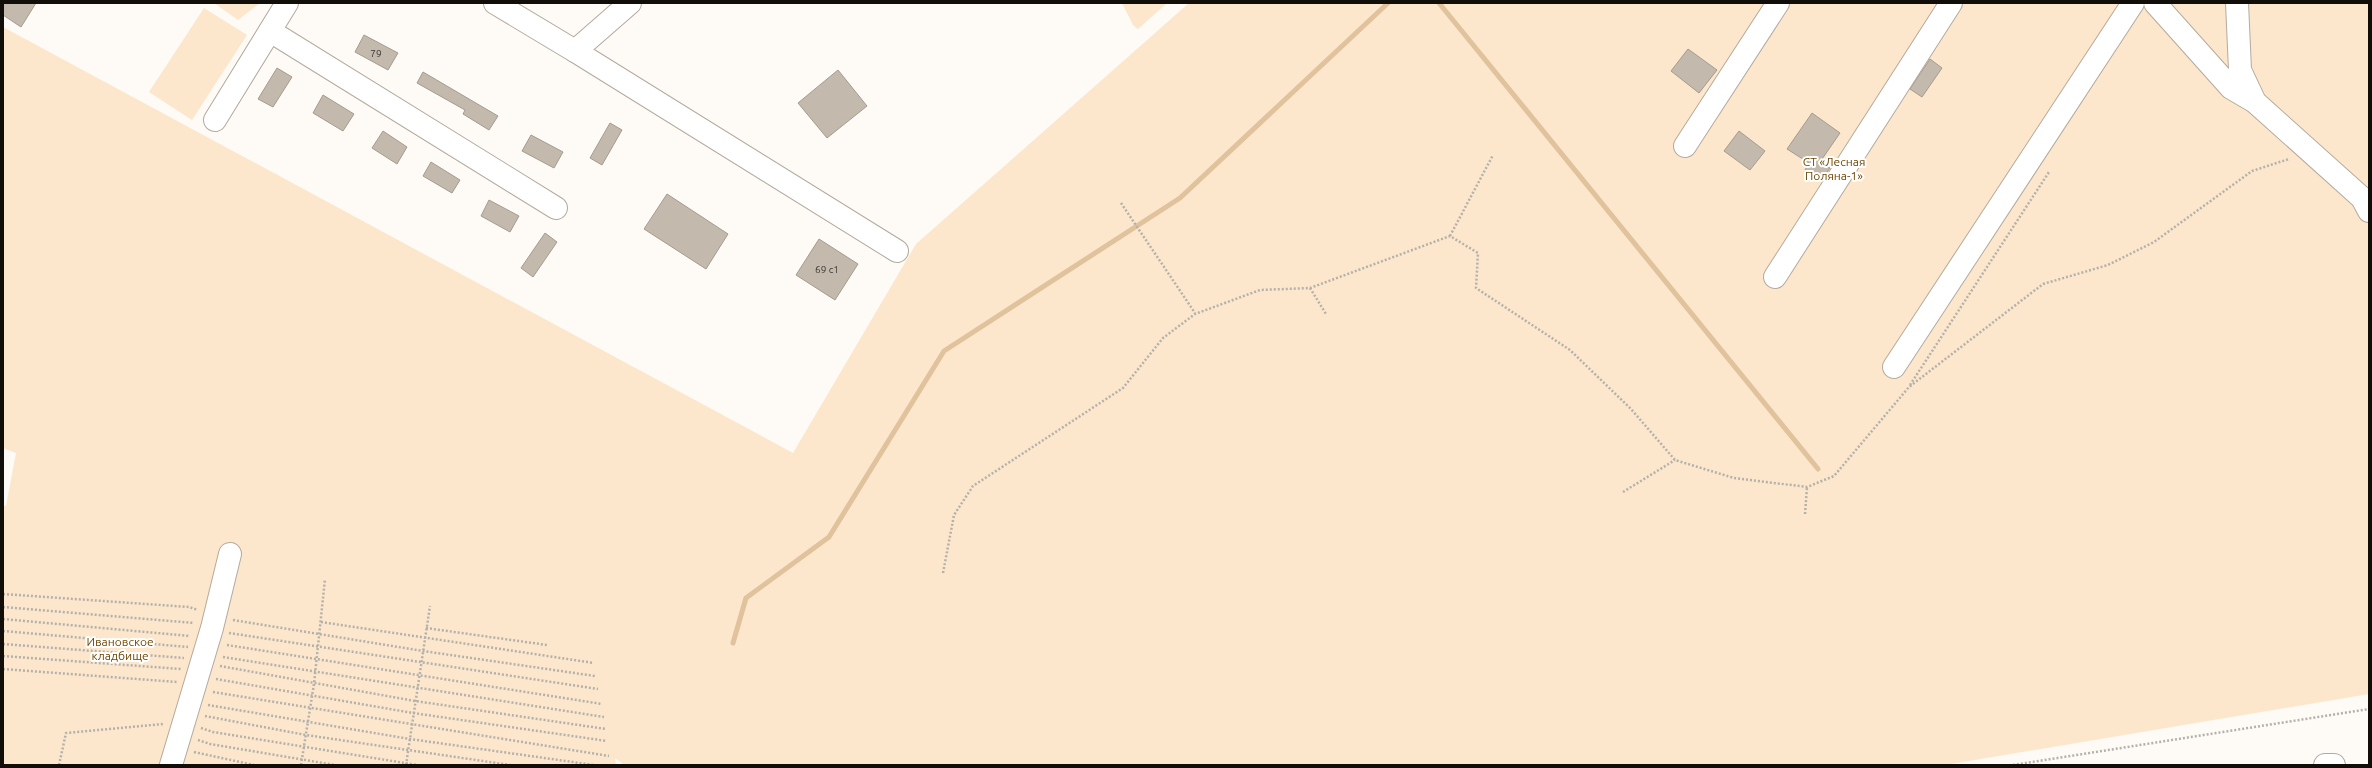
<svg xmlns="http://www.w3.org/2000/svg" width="2372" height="768" font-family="Ubuntu,sans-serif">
<rect width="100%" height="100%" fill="#fefaf5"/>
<g fill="#fce7cc">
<polygon points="214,3 260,3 238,20"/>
<polygon points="1122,3 1167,3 1138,29 1133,25"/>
<polygon points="1189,3 2369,3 2369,694 1945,765 624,765 615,758 616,765 3,765 3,506 6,506 16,453 3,448 3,27 793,453 916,244"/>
<polygon points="204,8 247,35 192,120 149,92"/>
</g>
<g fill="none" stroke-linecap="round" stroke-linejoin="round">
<g stroke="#e0c29c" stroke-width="5">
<polyline points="1439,3 1818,469"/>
<polyline points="733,643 746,598 829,537 944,351 1180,198 1388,3"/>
</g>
</g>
<g fill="#c4b9ad" stroke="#a59b8f">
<polygon points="3,3 36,3 21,27 3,15"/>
<polygon points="364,35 398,53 388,70 355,52"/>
<polygon points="1688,49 1717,70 1699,93 1671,71"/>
<polygon points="1930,59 1942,68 1922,97 1910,89"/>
<polygon points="277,68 292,77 273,107 258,99"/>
<polygon points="838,70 867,106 827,138 798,103"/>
<polygon points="423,72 498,116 489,130 463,114 465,110 417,83"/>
<polygon points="323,95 354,114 343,131 313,113"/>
<polygon points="1812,113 1840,133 1820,162 1830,168 1821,181 1805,170 1809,163 1787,149"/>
<polygon points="610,123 622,130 602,165 590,158"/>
<polygon points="383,131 407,147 397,164 372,148"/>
<polygon points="1739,131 1765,151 1750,170 1724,151"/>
<polygon points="531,135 563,152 554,168 522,151"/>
<polygon points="431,162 460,180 452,193 423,176"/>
<polygon points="667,194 728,234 706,269 644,229"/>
<polygon points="489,200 519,216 510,232 481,216"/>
<polygon points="545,233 557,242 533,277 521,268"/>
<polygon points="819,239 858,264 835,300 796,275"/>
</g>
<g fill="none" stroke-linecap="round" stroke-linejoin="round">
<defs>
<g id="minor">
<polyline points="495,3 575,51 630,3"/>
<polyline points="2155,3 2231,88 2255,102 2362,198 2369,211"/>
<polyline points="2237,3 2240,70 2255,102"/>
<polyline points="270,31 556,208"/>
<polyline points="575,51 897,251"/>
<polyline points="215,120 287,3"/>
<polyline points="1685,146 1778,3"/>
<polyline points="1775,277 1951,3"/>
<polyline points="1894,367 2133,3"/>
<polyline points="171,765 212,628 230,554"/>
<polyline points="2325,765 2334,765"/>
</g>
</defs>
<use href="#minor" stroke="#b4aa9e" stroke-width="24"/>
<g stroke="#b4b0ab" stroke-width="2.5" stroke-dasharray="2 2" stroke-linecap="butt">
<polyline points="1121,203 1195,313"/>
<polyline points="1450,236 1493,155"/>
<polyline points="1310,288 1326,314"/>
<polyline points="1910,385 2049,172"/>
<polyline points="1623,492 1675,460"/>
<polyline points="1805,514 1807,487"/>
<polyline points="943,573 954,515 973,486 1123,388 1163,338 1195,314 1260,290 1310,288 1450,236 1478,253 1476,288 1570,350 1631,409 1675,460 1734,478 1807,487 1834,476 1909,387 2043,284 2108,265 2154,242 2252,171 2289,159"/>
<polyline points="3,594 189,607 198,610"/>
<polyline points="3,607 194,623"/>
<polyline points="3,619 190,636"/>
<polyline points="233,620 423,651 595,676"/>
<polyline points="321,622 594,663"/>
<polyline points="426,628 547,645"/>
<polyline points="3,631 188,647"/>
<polyline points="229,633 598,689"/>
<polyline points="3,644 184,658"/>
<polyline points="227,645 602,704"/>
<polyline points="3,656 181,669"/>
<polyline points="223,657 604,717"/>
<polyline points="220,666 415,701 606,729"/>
<polyline points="3,669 177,682"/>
<polyline points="216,679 413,713 607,741"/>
<polyline points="213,692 609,756"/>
<polyline points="208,705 410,739 594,765"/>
<polyline points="205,716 306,735 510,765"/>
<polyline points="201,728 213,732 417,765"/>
<polyline points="198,740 210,744 335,765"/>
<polyline points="194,752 254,765"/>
<polyline points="59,765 66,733 163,724"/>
<polyline points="301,765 314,684 325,579"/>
<polyline points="406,765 430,606"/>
<polyline points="2013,765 2369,709"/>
</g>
<use href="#minor" stroke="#fff" stroke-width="22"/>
</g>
<g text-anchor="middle" stroke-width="4" stroke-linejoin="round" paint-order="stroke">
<g font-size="10" fill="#3e3933">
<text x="376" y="57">79</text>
<text x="827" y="273">69 с1</text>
</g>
<g font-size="12" fill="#6f4804" stroke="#fff">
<text x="1834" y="166">СТ «Лесная<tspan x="1834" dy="14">Поляна-1»</tspan></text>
<text x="120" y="646">Ивановское<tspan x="120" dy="14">кладбище</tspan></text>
</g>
</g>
<rect width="2372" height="768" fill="none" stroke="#110e0a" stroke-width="8"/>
</svg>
